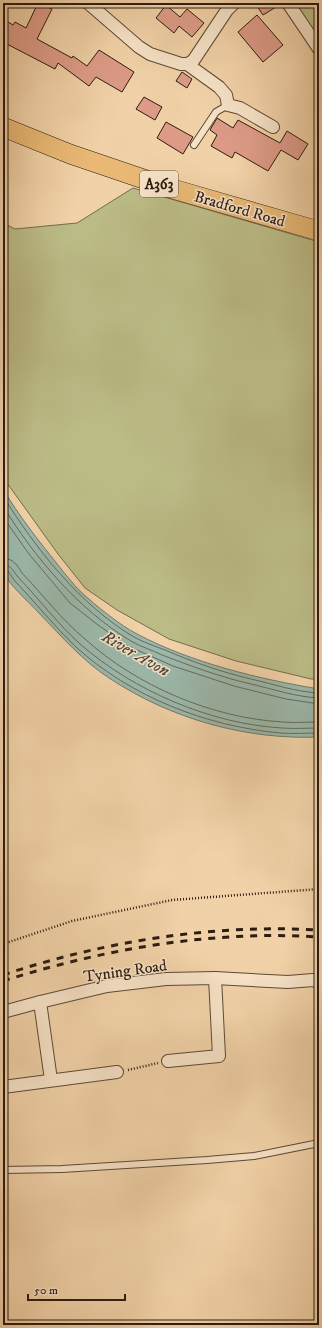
<svg xmlns="http://www.w3.org/2000/svg" width="322" height="1328" font-family="'IM FELL DW Pica',serif">
<rect width="100%" height="100%" fill="#f1d1a7"/>
<filter id="stains"><feTurbulence type="fractalNoise" baseFrequency=".005" numOctaves="4"/><feColorMatrix values="0 0 0 0 .2 0 0 0 0 .09 0 0 0 0 .02 0 0 0 .5 -.17"/></filter>
<radialGradient id="worn" r=".72"><stop offset=".6" stop-color="#630" stop-opacity="0"/><stop offset="1" stop-color="#630" stop-opacity=".3"/></radialGradient>
<g fill="#bbbb86" stroke="#746c4c">
<polygon points="300,3 319,3 319,43 293,6"/>
<polygon points="133,188 319,242 319,679 311,679 236,661 169,639 117,610 85,588 58,554 7,483 3,477 3,223 15,229 77,223"/>
</g>
<path fill="#9bb7a9" stroke="#6f796c" d="M3,489C19,516 38,540 58,565C65,574 73,584 81,592C95,605 121,626 137,634C192,663 259,679 319,689V737C246,740 171,719 109,678C83,661 62,637 40,614C31,604 6,582 3,571C1,565 3,556 3,549C3,529 3,509 3,489Z"/>
<g fill="none" stroke-linecap="round" stroke-linejoin="round">
<g stroke="#646a5d" stroke-width="1">
<path d="M3,496C35,548 81,606 134,637C143,642 154,646 165,650C193,662 221,672 251,679C273,684 296,692 319,693"/>
<path d="M3,506C34,557 79,610 131,641C141,647 152,650 162,655C191,666 220,677 251,684C273,689 296,697 319,698"/>
<polyline points="3,517 29,554 70,603 98,625 128,646 173,666 234,686 286,699 319,704"/>
<path d="M3,558C14,559 17,565 22,573C43,595 62,620 85,639C137,686 212,718 283,722C295,723 307,722 319,722"/>
<path d="M3,564C11,565 13,571 18,577C39,599 58,624 80,644C134,691 211,724 282,728C295,729 307,728 319,728"/>
<path d="M3,569L8,571L14,580C35,602 54,626 76,647C131,697 206,726 280,733C293,734 306,733 319,733"/>
</g>
</g>
<g fill="#dd9b87" stroke="#2d1c11">
<polygon points="38,3 52,9 37,39 72,58 73,56 87,66 99,50 134,72 122,92 96,77 89,86 58,63 55,69 3,42 3,19 13,25 15,22 26,28"/>
<polygon points="255,3 281,3 281,4 263,15"/>
<polygon points="166,5 180,17 187,9 204,23 192,37 179,26 174,33 156,18"/>
<polygon points="257,15 283,45 263,62 238,32"/>
<polygon points="182,72 192,79 187,88 176,81"/>
<polygon points="144,97 162,107 155,120 136,109"/>
<polygon points="217,118 233,128 238,120 280,143 287,131 308,144 298,160 281,150 268,171 235,152 232,158 211,146 217,135 210,130"/>
<polygon points="166,122 193,137 183,154 157,138"/>
</g>
<g fill="none" stroke-linecap="round" stroke-linejoin="round">
<defs>
<g id="lane">
<polyline points="194,145 216,112 228,105"/>
<polyline points="3,1170 62,1169 207,1160 254,1156 319,1143"/>
</g>
<g id="street">
<polyline points="88,3 139,47 150,54 181,64 187,64 193,61 227,10 234,3"/>
<polyline points="288,3 319,49"/>
<polyline points="187,64 219,87 226,95 228,105 240,108 273,127"/>
<polyline points="40,1002 51,1080"/>
<polyline points="3,1012 40,1002 107,986 166,979 215,978 288,982 313,980 319,982"/>
<polyline points="168,1061 219,1056 215,978"/>
<polyline points="3,1087 117,1072"/>
</g>
<polyline id="primary" points="3,127 70,154 173,189 319,231"/>
</defs>
<use href="#lane" stroke="#5e4936" stroke-width="8"/>
<use href="#street" stroke="#5e4936" stroke-width="14"/>
<use href="#primary" stroke="#2d1c11" stroke-width="20"/>
<g stroke="#2d1c11" stroke-width="2.5" stroke-dasharray="1 2" stroke-linecap="butt">
<polyline points="309,3 319,6"/>
<polyline points="3,944 72,921 172,900 319,889"/>
<polyline points="128,1070 158,1063"/>
</g>
<use href="#lane" stroke="#f6e1c6" stroke-width="6"/>
<use href="#street" stroke="#f6e1c6" stroke-width="12"/>
<use href="#primary" stroke="#e8b874" stroke-width="19"/>
<g stroke="#2d1c11" stroke-width="3" stroke-dasharray="7 7" stroke-linecap="butt">
<path d="M3,975C105,941 212,924 319,930"/>
<path d="M3,981C104,949 212,930 319,937"/>
</g>
</g>
<g text-anchor="middle" stroke-width="3" stroke-linejoin="round" paint-order="stroke">
<rect fill="#f6e1c6" stroke="#695747" stroke-width="1" x="140" y="171" width="38" height="26" rx="3"/>
<g font-size="15" font-weight="bold" fill="#2d1c11">
<text x="159" y="189">A363</text>
</g>
<g font-size="16" fill="#2d1c11" stroke="#f6e1c6">
<text transform="translate(240 208) rotate(16)" y="6">Bradford Road</text>
<text transform="translate(125 970) rotate(-8)" y="6">Tyning Road</text>
</g>
<g font-size="17" font-style="italic" fill="#4e4a3f" stroke="#f6e1c6">
<text transform="translate(136 653) rotate(30)" y="6">River Avon</text>
</g>
</g>
<rect width="322" height="1328" fill="none" stroke="#f1d1a7" stroke-width="16"/>
<rect x="4" y="4" width="314" height="1320" fill="none" stroke="#2d1c11" stroke-width="2"/>
<rect x="8" y="8" width="306" height="1312" fill="none" stroke="#2d1c11"/>
<path d="M28 1294v6h97v-6" fill="none" stroke="#2d1c11" stroke-width="2"/>
<text x="34" y="1294" font-size="12" fill="#2d1c11" stroke="#f6e1c6" stroke-width="3" paint-order="stroke">50 m</text>
<rect width="100%" height="100%" filter="url(#stains)"/>
<rect width="100%" height="100%" fill="url(#worn)"/>
</svg>
